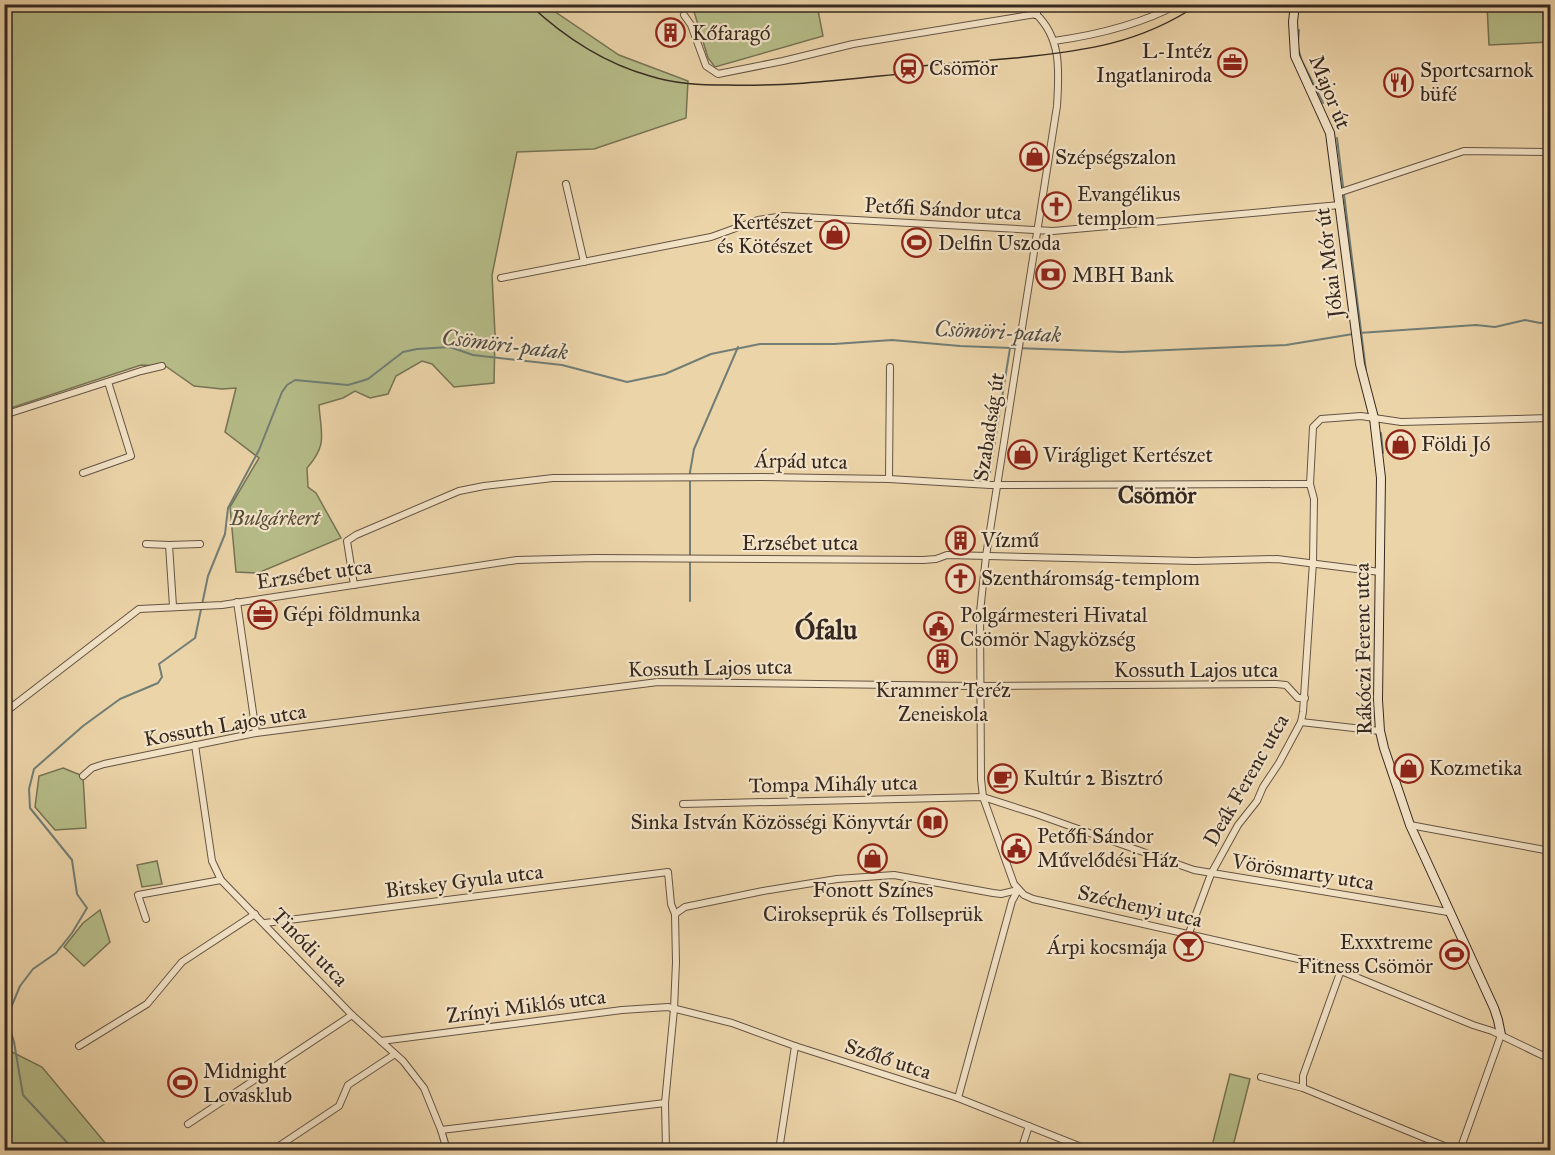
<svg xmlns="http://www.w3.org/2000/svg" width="1555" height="1155" font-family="'IM FELL Great Primer',serif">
<rect width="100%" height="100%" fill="#ecd4a9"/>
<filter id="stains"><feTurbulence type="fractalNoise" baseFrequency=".00333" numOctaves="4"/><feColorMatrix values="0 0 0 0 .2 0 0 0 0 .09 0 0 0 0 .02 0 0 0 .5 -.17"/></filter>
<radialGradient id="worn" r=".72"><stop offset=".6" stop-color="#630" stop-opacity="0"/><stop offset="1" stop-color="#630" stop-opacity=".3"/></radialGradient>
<g fill="#b6bd89" stroke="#767355" stroke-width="1.5">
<path d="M5,5H545L619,55L688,81L686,118L594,149L517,152L492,275L495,334L494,383L454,387L432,364L422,361L396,376L388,394L370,398L355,391L343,398L319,405C321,435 328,444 307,468L308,487L316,493L341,538L258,573L236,572L230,507L259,458L225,432L236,388L222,389L194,386L164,365L162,366L141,365L5,410Z"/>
<polygon points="692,5 817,5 823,36 715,67 708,58"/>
<polygon points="1487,5 1550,5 1550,42 1489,45"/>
<polygon points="63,768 83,776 86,828 55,830 35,807 39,776"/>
<polygon points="157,861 162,884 142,887 137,865"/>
<polygon points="100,910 110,942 84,966 64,947 83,923"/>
<polygon points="4,1048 42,1067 111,1150 5,1150"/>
<polygon points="1230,1074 1250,1079 1232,1150 1211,1150"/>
</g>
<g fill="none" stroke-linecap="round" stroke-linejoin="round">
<g stroke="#717e76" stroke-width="2">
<polyline points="1298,42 1299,30"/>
<polyline points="1298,48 1302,61 1323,103"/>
<polyline points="1337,138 1366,371"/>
<polyline points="1359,333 1476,325 1495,327 1525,320 1540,323 1550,322"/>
<polyline points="1381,433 1383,453"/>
<polyline points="990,472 1010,348"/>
<polyline points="690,601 690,472 694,449 738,347"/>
<polyline points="74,1150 23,1095 14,1042 10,1029 10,1010 20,986 33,969 56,953 72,933 87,908 77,894 72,860 30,808 29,789 34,769 83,726 120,699 158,683 162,677 159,664 195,638 208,576 225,534 228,508 259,450 282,392 287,385 295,380 348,385 368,379 403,352 417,349 450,347 473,355 562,365 627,382 665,374 711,354 760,344 834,344 892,340 960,346 1122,352 1286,345 1353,334"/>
</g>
<defs>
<g id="street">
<path d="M684,15L691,25L706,66L718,74L783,61L853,44L1036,14C1062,39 1059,72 1057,106L986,556L980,612L981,779L983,797L1014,884L1024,895L1033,899L1329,966L1473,1025L1492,1031L1550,1059"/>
<path d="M1054,41C1096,35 1140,25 1178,4"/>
<polyline points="566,184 584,262"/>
<polyline points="1338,193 1464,151 1550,152"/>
<polyline points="501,278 711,237 758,220 784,216 1053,231 1340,205"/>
<polyline points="4,415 141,371 162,366"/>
<polyline points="83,473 131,456 108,382"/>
<polyline points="889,479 890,367"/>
<polyline points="146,544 169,545"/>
<polyline points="354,585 347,541 356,535 459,491 484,486 553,478 763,477 889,479 990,485 1310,484"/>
<polyline points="237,602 256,733"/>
<polyline points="173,606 169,545 200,544"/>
<polyline points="4,700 11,707"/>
<polyline points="4,713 139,609 222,605 517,560 596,558 923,560 936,559 947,555 1195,561 1277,559 1380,572"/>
<polyline points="1301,722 1380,731"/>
<polyline points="195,745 212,861 221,880 352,1015 403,1061 424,1088 441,1130 447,1150"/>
<polyline points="83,776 92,768 104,764 256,733 658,682 971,686 1276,684 1286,685 1298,698 1305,698"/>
<polyline points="683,804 983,797 1036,814 1194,870 1448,912"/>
<polyline points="1410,825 1550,851"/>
<polyline points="675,914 685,907 763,891 837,879 894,875 993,893 1001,894 1018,890"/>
<polyline points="146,919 138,895 221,880"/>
<polyline points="265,923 668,872 671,904 675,914 676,962 674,1009 665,1103 666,1150"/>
<polyline points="1189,933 1211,874 1238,825 1257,801 1263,787 1279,763 1301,722 1303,712 1313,562 1314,499 1310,484 1313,427 1321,419 1361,416 1401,422 1550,418"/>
<polyline points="1341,970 1303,1076 1303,1088 1454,1150"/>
<polyline points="381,1041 622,1010 668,1007 732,1023 795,1046 958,1098 1089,1150"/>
<polyline points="79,1046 147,1004 182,962 255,914"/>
<polyline points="1261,1077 1303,1088"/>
<polyline points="958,1098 1012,901 1018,890"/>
<polyline points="188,1124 352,1015"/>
<polyline points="441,1130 665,1103"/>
<polyline points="273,1150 339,1106 348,1085 395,1054"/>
<polyline points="779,1150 795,1046"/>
<polyline points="1021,1150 1029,1126"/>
<polyline points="1460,1150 1501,1035"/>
</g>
<g id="secondary">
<polyline points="1023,4 1036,14"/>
<polyline points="1295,4 1293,22 1295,56 1330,133 1360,364 1374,418 1381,478 1378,700 1380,731 1384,748 1410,825 1494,1008 1498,1020 1501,1035"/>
</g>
</defs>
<use href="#street" stroke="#645443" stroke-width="8"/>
<use href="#secondary" stroke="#362921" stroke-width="10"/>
<use href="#street" stroke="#f3e3c7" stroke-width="6"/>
<use href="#secondary" stroke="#f3e3c7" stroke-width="8"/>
<g stroke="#362921" stroke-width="1.5">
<path d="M529,4C564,37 603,63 650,76C675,84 701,85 727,85C788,87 849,79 910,73"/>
<path d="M909,67C944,64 980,61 1015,58C1084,51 1140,44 1199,4"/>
</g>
</g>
<defs>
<symbol id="building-ring" viewBox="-11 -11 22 22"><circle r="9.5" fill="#f3e3c7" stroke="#8f2418" stroke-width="1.5"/><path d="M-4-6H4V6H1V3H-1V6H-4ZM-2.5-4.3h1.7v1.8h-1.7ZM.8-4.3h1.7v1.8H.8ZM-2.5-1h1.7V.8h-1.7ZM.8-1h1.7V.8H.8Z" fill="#8f2418"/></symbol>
<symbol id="office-ring" viewBox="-11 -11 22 22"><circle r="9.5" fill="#f3e3c7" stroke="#8f2418" stroke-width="1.5"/><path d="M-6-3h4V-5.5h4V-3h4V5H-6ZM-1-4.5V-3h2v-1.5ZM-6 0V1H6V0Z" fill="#8f2418"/></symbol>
<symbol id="station-ring" viewBox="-11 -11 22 22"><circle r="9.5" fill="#f3e3c7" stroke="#8f2418" stroke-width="1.5"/><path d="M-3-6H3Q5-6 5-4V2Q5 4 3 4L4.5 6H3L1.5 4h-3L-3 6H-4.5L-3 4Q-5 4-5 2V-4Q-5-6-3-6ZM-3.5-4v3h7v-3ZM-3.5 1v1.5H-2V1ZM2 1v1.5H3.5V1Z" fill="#8f2418"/></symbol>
<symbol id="restaurant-ring" viewBox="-11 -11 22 22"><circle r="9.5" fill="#f3e3c7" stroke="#8f2418" stroke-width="1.5"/><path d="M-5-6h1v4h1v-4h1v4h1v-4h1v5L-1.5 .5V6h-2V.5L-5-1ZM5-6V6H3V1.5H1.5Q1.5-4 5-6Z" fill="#8f2418"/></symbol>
<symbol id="shop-ring" viewBox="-11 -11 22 22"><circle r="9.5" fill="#f3e3c7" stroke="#8f2418" stroke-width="1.5"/><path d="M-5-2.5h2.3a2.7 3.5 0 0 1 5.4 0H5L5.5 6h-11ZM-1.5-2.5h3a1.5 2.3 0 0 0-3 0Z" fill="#8f2418"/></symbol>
<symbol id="church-ring" viewBox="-11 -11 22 22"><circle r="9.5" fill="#f3e3c7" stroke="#8f2418" stroke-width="1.5"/><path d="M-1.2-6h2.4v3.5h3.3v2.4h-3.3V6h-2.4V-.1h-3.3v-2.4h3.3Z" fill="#8f2418"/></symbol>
<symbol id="stadium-ring" viewBox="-11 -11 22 22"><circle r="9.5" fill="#f3e3c7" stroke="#8f2418" stroke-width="1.5"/><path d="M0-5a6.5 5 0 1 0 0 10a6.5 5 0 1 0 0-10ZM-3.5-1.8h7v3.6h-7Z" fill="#8f2418"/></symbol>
<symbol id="bank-ring" viewBox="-11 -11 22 22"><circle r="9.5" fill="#f3e3c7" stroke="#8f2418" stroke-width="1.5"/><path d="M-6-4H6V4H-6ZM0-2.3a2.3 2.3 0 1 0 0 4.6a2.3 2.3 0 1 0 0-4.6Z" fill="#8f2418"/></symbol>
<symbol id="civic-ring" viewBox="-11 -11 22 22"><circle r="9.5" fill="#f3e3c7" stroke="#8f2418" stroke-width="1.5"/><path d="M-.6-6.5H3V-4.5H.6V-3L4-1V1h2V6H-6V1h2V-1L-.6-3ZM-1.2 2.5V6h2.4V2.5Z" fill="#8f2418"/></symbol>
<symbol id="cafe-ring" viewBox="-11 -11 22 22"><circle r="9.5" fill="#f3e3c7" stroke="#8f2418" stroke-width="1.5"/><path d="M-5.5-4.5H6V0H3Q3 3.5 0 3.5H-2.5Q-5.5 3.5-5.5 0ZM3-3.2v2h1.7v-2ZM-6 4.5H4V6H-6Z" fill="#8f2418"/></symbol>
<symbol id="library-ring" viewBox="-11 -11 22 22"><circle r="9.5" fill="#f3e3c7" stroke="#8f2418" stroke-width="1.5"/><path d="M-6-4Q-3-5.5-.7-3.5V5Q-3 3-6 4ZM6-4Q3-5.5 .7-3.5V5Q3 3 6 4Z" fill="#8f2418"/></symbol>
<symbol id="bar-ring" viewBox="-11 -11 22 22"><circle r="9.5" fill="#f3e3c7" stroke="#8f2418" stroke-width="1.5"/><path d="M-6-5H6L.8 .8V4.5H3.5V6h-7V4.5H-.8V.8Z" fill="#8f2418"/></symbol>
</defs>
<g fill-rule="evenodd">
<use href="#building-ring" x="654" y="16" width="33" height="33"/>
<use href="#office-ring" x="1216" y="46" width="33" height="33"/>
<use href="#station-ring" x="892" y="52" width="33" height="33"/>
<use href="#restaurant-ring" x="1382" y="66" width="33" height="33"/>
<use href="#shop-ring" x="1018" y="140" width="33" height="33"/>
<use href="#church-ring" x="1040" y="190" width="33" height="33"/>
<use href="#shop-ring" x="818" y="218" width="33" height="33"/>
<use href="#stadium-ring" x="900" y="226" width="33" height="33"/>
<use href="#bank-ring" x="1034" y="258" width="33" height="33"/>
<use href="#shop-ring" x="1384" y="428" width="33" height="33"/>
<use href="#shop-ring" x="1006" y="438" width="33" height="33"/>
<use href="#building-ring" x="944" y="524" width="33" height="33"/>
<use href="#church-ring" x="944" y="562" width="33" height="33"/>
<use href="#office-ring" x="246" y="598" width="33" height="33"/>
<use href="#civic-ring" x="922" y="610" width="33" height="33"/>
<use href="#building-ring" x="926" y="642" width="33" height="33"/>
<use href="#shop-ring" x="1392" y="752" width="33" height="33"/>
<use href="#cafe-ring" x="986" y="762" width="33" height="33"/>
<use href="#library-ring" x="916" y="806" width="33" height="33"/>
<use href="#civic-ring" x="1000" y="832" width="33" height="33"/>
<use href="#shop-ring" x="856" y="842" width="33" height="33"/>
<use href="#bar-ring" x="1172" y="930" width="33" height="33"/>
<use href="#stadium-ring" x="1438" y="938" width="33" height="33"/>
<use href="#stadium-ring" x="166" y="1066" width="33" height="33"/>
</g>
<g text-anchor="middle" stroke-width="4.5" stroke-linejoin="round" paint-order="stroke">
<g font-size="21" fill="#362921" stroke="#f3e3c7" text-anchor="start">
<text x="692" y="40">Kőfaragó</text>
<text x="1212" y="58" text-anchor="end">L-Intéz<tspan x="1212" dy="24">Ingatlaniroda</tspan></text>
<text x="929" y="75">Csömör</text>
<text x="1420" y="77">Sportcsarnok<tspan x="1420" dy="24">büfé</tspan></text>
<text x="1055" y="164">Szépségszalon</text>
<text x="1077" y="201">Evangélikus<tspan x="1077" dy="24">templom</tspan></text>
<text x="813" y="229" text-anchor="end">Kertészet<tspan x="813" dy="24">és Kötészet</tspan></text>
<text x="938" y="250">Delfin Uszoda</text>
<text x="1072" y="282">MBH Bank</text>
<text x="1421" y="451">Földi Jó</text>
<text x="1043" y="462">Virágliget Kertészet</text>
<text x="981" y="547">Vízmű</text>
<text x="981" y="585">Szentháromság-templom</text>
<text x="283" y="621">Gépi földmunka</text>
<text x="960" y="622">Polgármesteri Hivatal<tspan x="960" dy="24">Csömör Nagyközség</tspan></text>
<text x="943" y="697" text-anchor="middle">Krammer Teréz<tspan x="943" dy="24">Zeneiskola</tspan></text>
<text x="1429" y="775">Kozmetika</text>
<text x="1023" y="785">Kultúr 2 Bisztró</text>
<text x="912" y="829" text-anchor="end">Sinka István Közösségi Könyvtár</text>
<text x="1037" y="843">Petőfi Sándor<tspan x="1037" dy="24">Művelődési Ház</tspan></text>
<text x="873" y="897" text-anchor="middle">Fonott Színes<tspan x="873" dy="24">Cirokseprük és Tollseprük</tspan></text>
<text x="1433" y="949" text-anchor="end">Exxxtreme<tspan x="1433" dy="24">Fitness Csömör</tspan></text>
<text x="1167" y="954" text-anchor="end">Árpi kocsmája</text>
<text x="203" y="1078">Midnight<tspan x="203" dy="24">Lovasklub</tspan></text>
</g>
<g font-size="21" fill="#362921" stroke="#f3e3c7">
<text transform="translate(1330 92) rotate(68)" y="7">Major út</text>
<text transform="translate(943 209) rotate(3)" y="7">Petőfi Sándor utca</text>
<text transform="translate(1329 263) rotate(-97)" y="7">Jókai Mór út</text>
<text transform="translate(989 427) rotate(-81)" y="7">Szabadság út</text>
<text transform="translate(801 461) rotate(1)" y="7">Árpád utca</text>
<text x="800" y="550">Erzsébet utca</text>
<text transform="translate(314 574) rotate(-8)" y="7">Erzsébet utca</text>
<text transform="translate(1363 649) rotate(-91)" y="7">Rákóczi Ferenc utca</text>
<text transform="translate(710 668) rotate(-1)" y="7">Kossuth Lajos utca</text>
<text x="1196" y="677">Kossuth Lajos utca</text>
<text transform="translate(225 725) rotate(-10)" y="7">Kossuth Lajos utca</text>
<text transform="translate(1246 780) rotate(-60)" y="7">Deák Ferenc utca</text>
<text transform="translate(833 784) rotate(-1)" y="7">Tompa Mihály utca</text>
<text transform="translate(1303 872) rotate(9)" y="7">Vörösmarty utca</text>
<text transform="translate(464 881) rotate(-7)" y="7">Bitskey Gyula utca</text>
<text transform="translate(1140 906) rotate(13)" y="7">Széchenyi utca</text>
<text transform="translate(310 947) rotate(46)" y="7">Tinódi utca</text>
<text transform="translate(526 1006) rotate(-7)" y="7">Zrínyi Miklós utca</text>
<text transform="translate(888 1059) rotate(18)" y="7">Szőlő utca</text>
</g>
<g font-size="21" font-style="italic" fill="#564e3b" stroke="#f3e3c7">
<text x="275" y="525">Bulgárkert</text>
</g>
<g font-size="22" font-style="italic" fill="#4f4c44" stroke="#f3e3c7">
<text transform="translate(998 331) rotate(3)" y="8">Csömöri-patak</text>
<text transform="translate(505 344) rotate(7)" y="8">Csömöri-patak</text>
</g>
<g font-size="24" font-weight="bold" fill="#362921" stroke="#f3e3c7">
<text x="1157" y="503">Csömör</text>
</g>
<g font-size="27" font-weight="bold" fill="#362921" stroke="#f3e3c7">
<text x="826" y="639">Ófalu</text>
</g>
</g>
<rect width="1555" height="1155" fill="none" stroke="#ecd4a9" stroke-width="24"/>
<rect x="6" y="6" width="1543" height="1143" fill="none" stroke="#362921" stroke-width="3"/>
<rect x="12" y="12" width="1531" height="1131" fill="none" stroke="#362921" stroke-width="1.5"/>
<rect width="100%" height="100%" filter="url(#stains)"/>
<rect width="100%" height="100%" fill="url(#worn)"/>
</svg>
